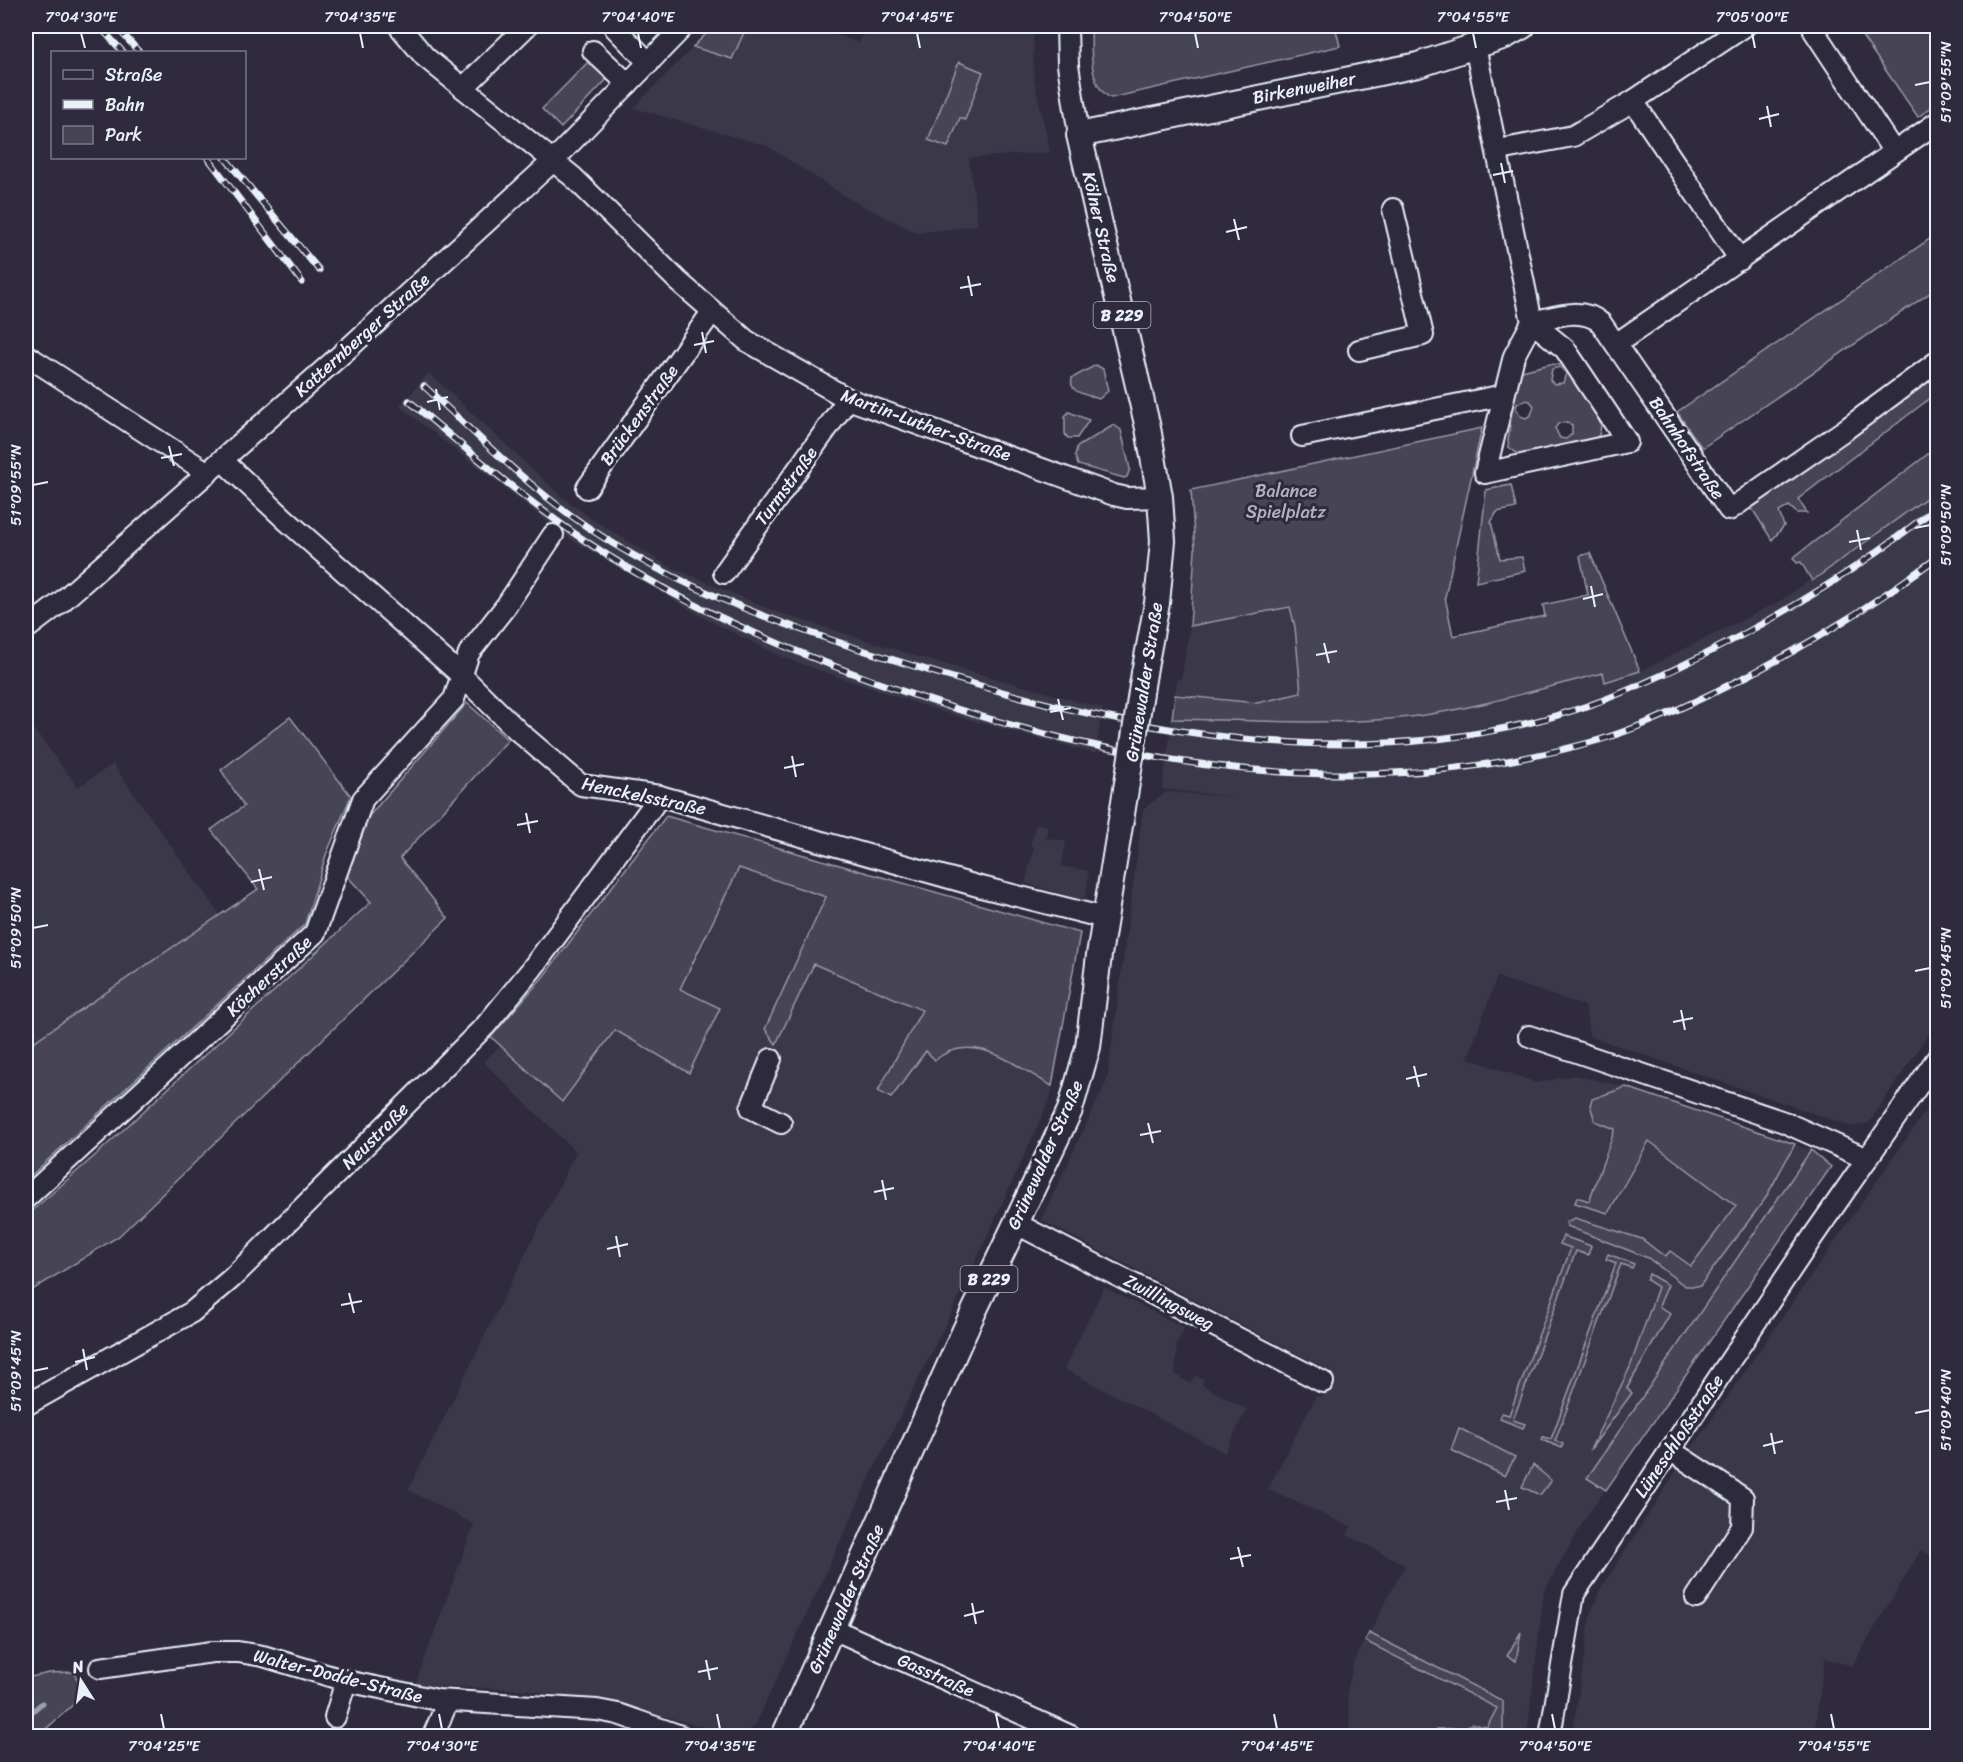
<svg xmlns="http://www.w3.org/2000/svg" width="1963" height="1762" font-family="Sriracha,sans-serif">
<rect width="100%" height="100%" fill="#2f2a3d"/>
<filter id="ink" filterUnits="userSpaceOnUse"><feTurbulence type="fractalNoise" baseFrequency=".0167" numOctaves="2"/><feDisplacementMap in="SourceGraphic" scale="12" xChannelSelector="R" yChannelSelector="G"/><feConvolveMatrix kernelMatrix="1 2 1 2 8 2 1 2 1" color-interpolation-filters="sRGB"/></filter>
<g filter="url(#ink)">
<g fill="#3b3749">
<polygon points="714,26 814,26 859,43 865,26 1033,26 1034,78 1050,152 969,158 978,225 917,233 849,199 767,146 633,108"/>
<polygon points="429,373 561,496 592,519 667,565 774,611 926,659 1102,708 1096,754 949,714 864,686 782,657 704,618 567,537 399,406"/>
<polygon points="1937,490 1937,1021 1869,1123 1852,1127 1589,1036 1585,1006 1497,977 1468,1058 1537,1083 1574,1075 1626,1087 1811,1150 1831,1167 1585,1519 1544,1591 1527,1736 1351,1736 1347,1693 1353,1664 1405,1565 1347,1535 1351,1527 1268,1489 1316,1396 1321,1397 1332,1372 1041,1220 1107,1080 1143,809 1166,792 1234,797 1162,789 1172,719 1337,721 1410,717 1603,673 1605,681 1640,671 1780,601"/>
<polygon points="1290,607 1295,627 1301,693 1257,703 1175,695 1177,679 1181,679 1190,626"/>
<polygon points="26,719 78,787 113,764 220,915 26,1047"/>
<polygon points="666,816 1080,933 1050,1099 963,1289 871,1475 755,1726 747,1732 734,1735 632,1708 527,1690 415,1685 474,1524 408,1490 576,1152 483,1062 500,1046 491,1037 543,977"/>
<polygon points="1036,824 1048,826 1046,838 1066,841 1062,866 1089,871 1086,896 1079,899 1025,883 1034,847 1030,845"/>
<polygon points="1937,1094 1937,1560 1921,1550 1852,1666 1825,1658 1814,1736 1572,1736 1591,1612 1601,1588 1680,1465"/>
<polygon points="1104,1287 1185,1328 1177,1344 1175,1374 1190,1383 1195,1375 1204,1380 1202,1385 1247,1409 1225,1453 1064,1369"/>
</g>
<g fill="#464455" stroke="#979aa6" stroke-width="1.5" fill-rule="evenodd">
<polygon points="714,26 746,28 732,59 693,47"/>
<path d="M1091,26H1335L1340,46L1111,98C1087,86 1092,48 1091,26Z"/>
<polygon points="1855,26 1937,26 1937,103 1918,117"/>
<polygon points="591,59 611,75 561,128 542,109"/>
<polygon points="959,62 983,72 965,120 960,118 948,147 928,140"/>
<polygon points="1937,234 1937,288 1702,448 1677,412"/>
<path d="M1550,364L1562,365L1568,370L1598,418L1601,426L1599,435L1592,440L1519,455L1509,447L1508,440L1517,376L1522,371ZM1560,367L1566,373L1563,383L1554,384L1550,380L1552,369ZM1524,400L1530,401L1534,406L1531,415L1526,418L1520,416L1516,409L1517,404ZM1567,422L1572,425V434L1566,439L1560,438L1555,428L1559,423Z"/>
<path d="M1096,365L1103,369L1108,391L1099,399C1087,394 1068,394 1072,378Z"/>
<polygon points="1937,373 1937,393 1798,499 1807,513 1797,513 1789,506 1779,512 1784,526 1772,540 1751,507 1836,449"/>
<polygon points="1069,412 1089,420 1077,438 1068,438 1065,434 1065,416"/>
<polygon points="1114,425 1121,430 1130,469 1127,477 1124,478 1078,465 1075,456 1077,447"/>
<path d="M1482,428L1445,597L1453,636L1545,616L1543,605L1588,595L1580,556L1590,553L1640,671L1605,682L1603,673C1539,689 1475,709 1410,717C1332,726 1251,720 1172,719L1175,695L1257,703L1301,693L1295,627L1290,607L1190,626L1195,550L1191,490Z"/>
<polygon points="1937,447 1937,490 1812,581 1801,562 1797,563 1793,558"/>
<polygon points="1511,485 1516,508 1497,512 1491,522 1500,559 1522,557 1525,571 1476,582 1486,490"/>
<polygon points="467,703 508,740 400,858 448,918 119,1236 26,1294 26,1216 98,1153 371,902 347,876 369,816"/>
<polygon points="290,717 351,796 326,855 305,924 26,1180 26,1047 258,889 211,830 244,806 221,770"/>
<path d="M666,816L1080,933L1052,1086C1015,1066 974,1029 935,1060L926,1051L891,1098L878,1091L922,1010L814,964L776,1044L765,1029L826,897L739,868L680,989L720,1008L689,1073L615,1030L562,1102L491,1037L543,977Z"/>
<polygon points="1626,1087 1795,1144 1765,1199 1700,1286 1685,1286 1648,1258 1567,1226 1566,1222 1575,1218 1642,1239 1665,1257 1670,1251 1691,1266 1736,1206 1649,1141 1608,1213 1575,1203 1577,1197 1589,1201 1615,1129 1595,1121 1590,1105 1592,1099"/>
<polygon points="1811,1150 1831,1167 1606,1490 1587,1478"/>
<polygon points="1563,1236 1591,1246 1588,1255 1576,1251 1513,1420 1525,1424 1523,1428 1500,1419 1502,1413 1509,1415 1571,1248 1560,1244"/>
<polygon points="1608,1254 1634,1264 1632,1268 1621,1264 1555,1441 1563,1444 1562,1448 1542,1440 1543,1437 1551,1439 1616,1263 1606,1259"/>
<polygon points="1649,1274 1668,1285 1659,1306 1670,1314 1627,1388 1632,1393 1590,1450 1630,1367 1658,1287 1647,1280"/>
<polygon points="1459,1428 1515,1457 1505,1476 1451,1450"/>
<polygon points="1533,1465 1551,1480 1540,1495 1522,1487"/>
<polygon points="1521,1632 1516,1661 1507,1656"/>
<polygon points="1369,1633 1503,1701 1503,1736 1434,1736 1437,1729 1464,1728 1471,1724 1487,1727 1497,1708 1365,1641"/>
<polygon points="74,1672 84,1695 38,1736 26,1736 26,1678 49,1673"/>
</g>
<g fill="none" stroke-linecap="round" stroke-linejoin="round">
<polyline stroke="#9c9fab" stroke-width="5" points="26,1717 42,1703"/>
<defs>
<g id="minor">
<polyline points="399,26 425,57 573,177 678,281 747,341 848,399 1114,495 1127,498 1160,497"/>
<polyline points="1067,26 1068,65 1079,135"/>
<polyline points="615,28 649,63"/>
<polyline points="1814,31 1894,152"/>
<polyline points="1475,46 1532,322 1514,356 1485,473 1627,442 1565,349 1532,322"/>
<polyline points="593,51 628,84"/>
<polyline points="463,88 527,26"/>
<polyline points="1499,150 1573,136 1633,101"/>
<polyline points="1740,260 1633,101 1745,26"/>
<path d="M1532,322C1555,317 1581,306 1601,323L1729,510L1846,429L1938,361"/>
<polyline points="1616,344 1938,122"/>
<polyline points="1359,350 1423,335 1393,209"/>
<polyline points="26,355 208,473"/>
<polyline points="1302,436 1504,395"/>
<polyline points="222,460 286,520 461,675 518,731 581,785 660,796 981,887 1105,918"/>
<polyline points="587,488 712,312"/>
<polyline points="724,573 848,399"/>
<polyline points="26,629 60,603 352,345 553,161 684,26"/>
<polyline points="1529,1036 1784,1122 1867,1159"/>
<polyline points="771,1059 751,1108 781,1123"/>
<polyline points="26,1198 315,933 363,799 454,699 469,653 506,606 553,535"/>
<polyline points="1015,1223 1323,1382"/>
<polyline points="26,1405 192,1312 232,1278 486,1025 531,970 660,796"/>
<polyline points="1670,1450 1743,1498 1742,1527 1696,1598"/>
<polyline points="833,1629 1071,1736"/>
<polyline points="100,1668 212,1652 238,1652 263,1656 346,1681 438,1700 597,1710 618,1714 681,1736"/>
<polyline points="335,1717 346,1681"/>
<polyline points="433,1736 448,1701"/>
<polyline points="1550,1736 1574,1594 1814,1235 1938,1057"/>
</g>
<g id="major">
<polyline points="1144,673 1157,603 1163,541 1160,497 1148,428 1079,135 1418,65 1505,36 1523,26"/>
<polyline points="784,1736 965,1330 1070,1110 1088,1047 1099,955 1127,783"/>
</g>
</defs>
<use href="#minor" stroke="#e8f1f8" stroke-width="24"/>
<use href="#major" stroke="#e8f1f8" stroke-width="28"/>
<use href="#minor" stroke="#2f2a3d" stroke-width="20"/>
<use href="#major" stroke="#2f2a3d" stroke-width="24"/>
<defs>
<g id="rail">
<polyline points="99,26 123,52"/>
<polyline points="116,26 139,52"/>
<polyline points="208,158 302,282"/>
<polyline points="225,158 319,270"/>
<path d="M424,386C479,437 532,491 595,532C703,603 828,640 950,677C1157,739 1381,777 1590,705C1643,686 1693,661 1742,635C1811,598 1877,555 1938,506"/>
<path d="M409,401C467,449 524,500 587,542C675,601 774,645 874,681C1104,765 1358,809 1599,740C1639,728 1677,710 1715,692C1794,654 1868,609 1938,557"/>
</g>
</defs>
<use href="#rail" stroke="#e8f1f8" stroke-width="7"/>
<use href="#rail" stroke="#2f2a3d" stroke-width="4.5" stroke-dasharray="14" stroke-linecap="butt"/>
<defs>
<polyline id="major-bridge" points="1127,783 1144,673"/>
</defs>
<use href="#major-bridge" stroke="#e8f1f8" stroke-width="28" stroke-linecap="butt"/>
<use href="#major-bridge" stroke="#2f2a3d" stroke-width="24"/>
</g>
</g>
<path fill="none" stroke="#e8f1f8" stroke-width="2" d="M81,33L85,48M360,33L363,48M638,33L641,48M917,33L920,48M1195,33L1198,48M1473,33L1476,48M1752,33L1755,48M1915,85L1930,82M1767,106L1771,127M1759,119L1779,114M1501,163L1505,183M1493,175L1513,171M1234,219L1239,240M1226,232L1247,227M968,276L972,296M960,288L981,284M702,332L706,353M694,345L714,341M436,389L440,410M427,402L448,397M169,446L174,466M161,458L182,454M33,485L48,482M1915,528L1930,525M1857,530L1861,550M1849,542L1870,538M1591,586L1595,607M1583,599L1603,594M1324,643L1329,663M1316,655L1337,651M1058,699L1063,720M1050,712L1071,708M792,756L796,777M784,768L804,764M526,813L530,833M517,825L538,821M259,869L264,890M251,882L272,877M33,928L48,925M1915,971L1930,968M1681,1010L1685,1030M1673,1022L1693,1018M1414,1066L1419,1087M1406,1079L1427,1074M1148,1123L1153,1143M1140,1135L1161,1131M882,1180L886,1200M874,1192L894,1188M616,1236L620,1257M607,1249L628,1244M349,1293L354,1313M341,1305L362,1301M83,1349L87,1370M75,1362L95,1357M33,1371L48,1368M1915,1413L1930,1410M1771,1433L1775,1454M1763,1446L1783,1441M1505,1490L1509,1510M1496,1502L1517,1498M1238,1547L1243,1567M1230,1559L1251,1555M972,1603L976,1624M964,1616L984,1611M706,1660L710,1680M698,1672L718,1668M161,1714L164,1729M439,1714L442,1729M717,1714L720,1729M996,1714L999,1729M1274,1714L1277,1729M1552,1714L1555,1729M1831,1714L1834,1729"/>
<g text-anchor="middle" stroke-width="6" stroke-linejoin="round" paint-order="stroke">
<g fill="#2f2a3d" stroke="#b0b5c0" stroke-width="1.5">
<rect x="1093.5" y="302" width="57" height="26" rx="4.5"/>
<rect x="960.5" y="1266" width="57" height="26" rx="4.5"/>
</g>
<g font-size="16" font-weight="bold" fill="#e8f1f8">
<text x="1122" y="321">B 229</text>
<text x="989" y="1285">B 229</text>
</g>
<g font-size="18" fill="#e8f1f8" stroke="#2f2a3d">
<text transform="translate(1304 88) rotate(-11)" y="6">Birkenweiher</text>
<text transform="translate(1101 227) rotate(77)" y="6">Kölner Straße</text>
<text transform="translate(362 335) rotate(-42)" y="6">Katternberger Straße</text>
<text transform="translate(639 415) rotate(-54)" y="6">Brückenstraße</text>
<text transform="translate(926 425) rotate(20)" y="6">Martin-Luther-Straße</text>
<text transform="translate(1687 448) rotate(56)" y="6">Bahnhofstraße</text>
<text transform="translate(786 486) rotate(-54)" y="6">Turmstraße</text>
<text transform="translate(1144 682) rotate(-81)" y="6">Grünewalder Straße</text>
<text transform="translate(644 796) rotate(12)" y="6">Henckelsstraße</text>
<text transform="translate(269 976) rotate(-43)" y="6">Köcherstraße</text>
<text transform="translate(375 1136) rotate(-45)" y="6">Neustraße</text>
<text transform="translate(1045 1155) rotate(-66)" y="6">Grünewalder Straße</text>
<text transform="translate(1169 1302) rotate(28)" y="6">Zwillingsweg</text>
<text transform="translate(1679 1436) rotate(-56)" y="6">Lüneschloßstraße</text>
<text transform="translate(846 1599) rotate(-66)" y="6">Grünewalder Straße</text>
<text transform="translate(936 1675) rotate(24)" y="6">Gasstraße</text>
<text transform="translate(338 1676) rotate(14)" y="6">Walter-Dodde-Straße</text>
</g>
<g font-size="18" fill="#afb4bf" stroke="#2f2a3d">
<text x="1286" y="497">Balance<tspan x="1286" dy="21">Spielplatz</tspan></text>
</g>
</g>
<rect width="1963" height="1762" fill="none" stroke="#2f2a3d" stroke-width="66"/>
<rect x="51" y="51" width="195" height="108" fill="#2f2a3d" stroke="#797a88" stroke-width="1.5"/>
<rect x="63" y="70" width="30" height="9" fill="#2f2a3d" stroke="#797a88" stroke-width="1.5"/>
<text x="105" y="81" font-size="18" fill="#e8f1f8">Straße</text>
<rect x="63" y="100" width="30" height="9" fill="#e8f1f8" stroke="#797a88" stroke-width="1.5"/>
<text x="105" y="111" font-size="18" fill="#e8f1f8">Bahn</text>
<rect x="63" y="126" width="30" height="18" fill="#464455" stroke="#797a88" stroke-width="1.5"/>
<text x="105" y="141" font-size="18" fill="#e8f1f8">Park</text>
<g transform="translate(81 1681) rotate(348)" stroke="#2f2a3d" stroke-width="4.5" paint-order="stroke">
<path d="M0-4.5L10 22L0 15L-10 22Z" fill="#e8f1f8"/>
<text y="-9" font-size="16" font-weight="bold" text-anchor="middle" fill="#e8f1f8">N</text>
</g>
<rect x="33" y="33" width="1897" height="1696" fill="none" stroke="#e8f1f8" stroke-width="2"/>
<g font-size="15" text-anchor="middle" fill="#e8f1f8">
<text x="81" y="22">7°04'30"E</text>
<text x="360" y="22">7°04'35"E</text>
<text x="638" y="22">7°04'40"E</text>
<text x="917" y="22">7°04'45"E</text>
<text x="1195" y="22">7°04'50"E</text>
<text x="1473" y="22">7°04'55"E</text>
<text x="1752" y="22">7°05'00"E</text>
<text transform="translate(1946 82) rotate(-90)" y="5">51°09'55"N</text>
<text transform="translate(16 485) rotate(-90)" y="5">51°09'55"N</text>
<text transform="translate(1946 525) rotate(-90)" y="5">51°09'50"N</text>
<text transform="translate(16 928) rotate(-90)" y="5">51°09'50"N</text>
<text transform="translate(1946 968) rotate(-90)" y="5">51°09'45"N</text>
<text transform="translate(16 1371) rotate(-90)" y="5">51°09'45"N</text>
<text transform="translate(1946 1410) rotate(-90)" y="5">51°09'40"N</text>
<text x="164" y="1751">7°04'25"E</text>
<text x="442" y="1751">7°04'30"E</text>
<text x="720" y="1751">7°04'35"E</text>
<text x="999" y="1751">7°04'40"E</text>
<text x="1277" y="1751">7°04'45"E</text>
<text x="1555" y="1751">7°04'50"E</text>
<text x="1834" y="1751">7°04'55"E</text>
</g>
</svg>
